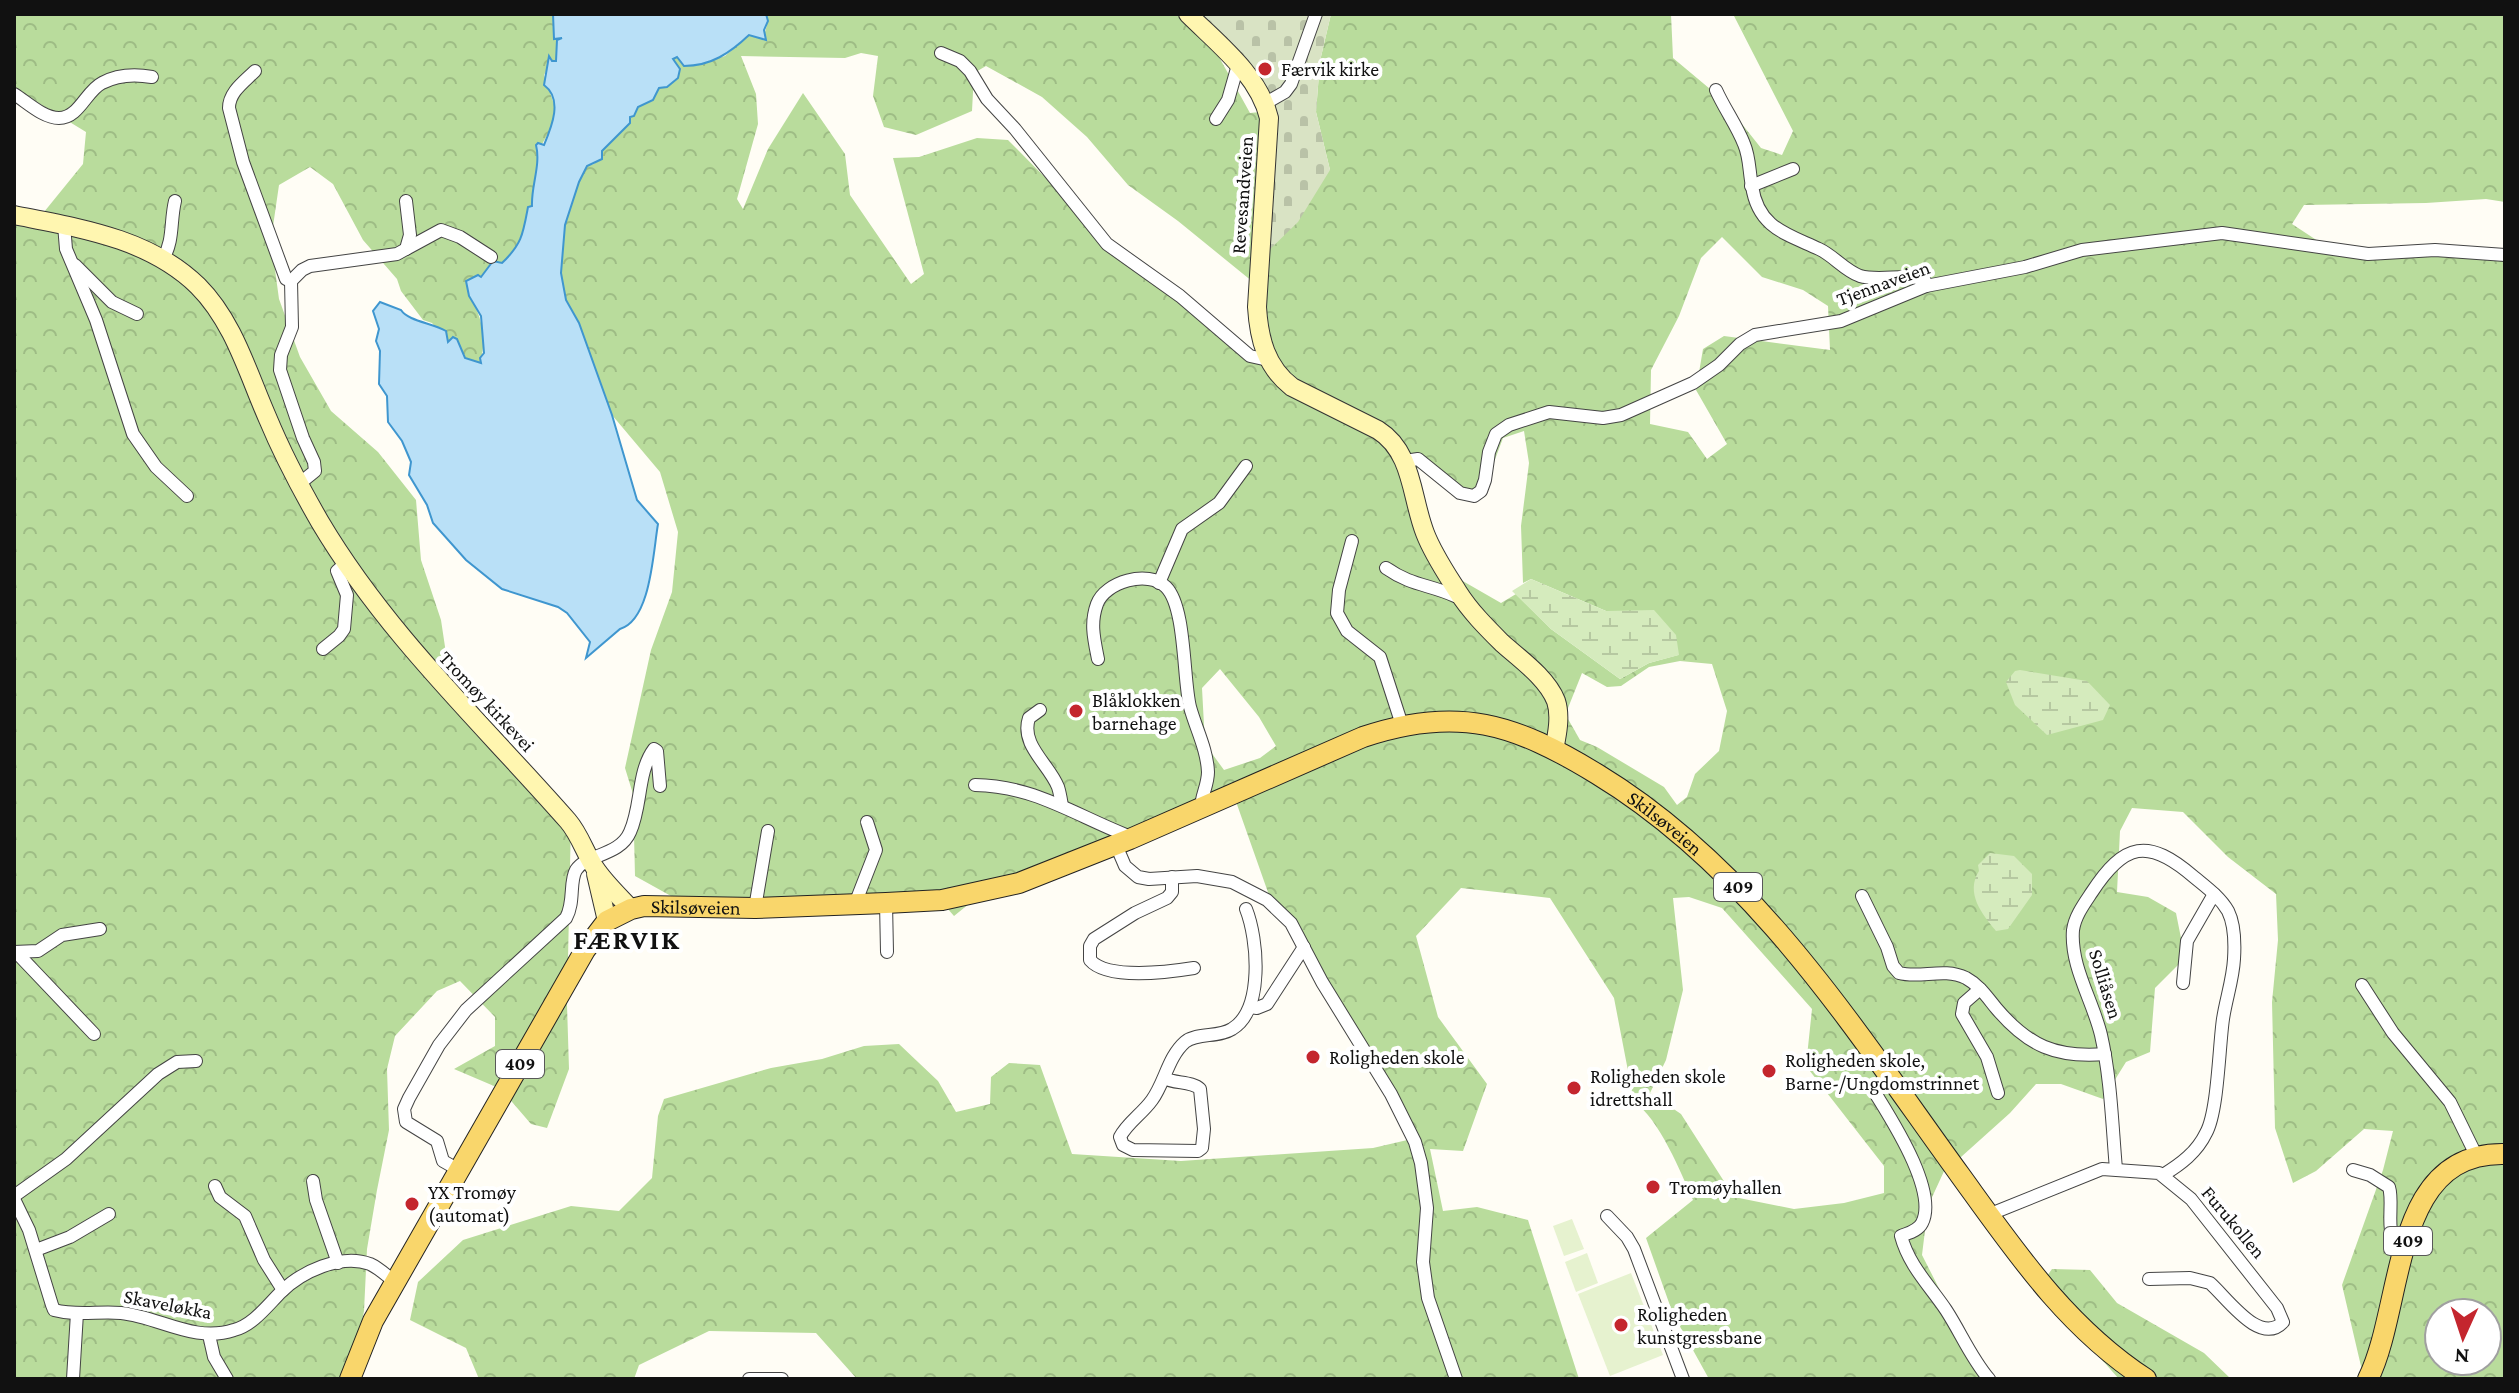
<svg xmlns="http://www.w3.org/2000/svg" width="2519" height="1393" font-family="'Crimson Pro',serif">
  <defs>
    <pattern id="forest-crowns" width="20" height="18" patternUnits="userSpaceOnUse" patternTransform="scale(2)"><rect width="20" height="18" fill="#b9dc9c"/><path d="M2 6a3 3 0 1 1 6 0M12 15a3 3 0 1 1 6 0" fill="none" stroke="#9ebc85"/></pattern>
    <pattern id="wetland-marsh" width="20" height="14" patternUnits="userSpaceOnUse" patternTransform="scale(2)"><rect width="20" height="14" fill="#d5ebbd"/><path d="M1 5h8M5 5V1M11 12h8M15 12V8" fill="none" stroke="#b6c8a1"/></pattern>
    <pattern id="cemetery-stones" width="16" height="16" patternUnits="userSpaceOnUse" patternTransform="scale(2)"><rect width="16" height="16" fill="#d9e3c4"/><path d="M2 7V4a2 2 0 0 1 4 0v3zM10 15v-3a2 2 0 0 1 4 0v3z" fill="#b9c2a7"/></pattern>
  </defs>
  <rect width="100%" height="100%" fill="#fffdf5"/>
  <g fill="url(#forest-crowns)" fill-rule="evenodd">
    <path d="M14,14H553L555,39L562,37L557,40L556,61L551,62L544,75L555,107L552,127L538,151L533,207L528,208L520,245L502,263L489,267L469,296C482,314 488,344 479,364L465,359L460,346L448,342L432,323L423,320L401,291L397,279L363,240L333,184L310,167L279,185L271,240L279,299L300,357L331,411L378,452L416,500L421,560L441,620L450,680L571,821L567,1005L569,1069L547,1128L531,1124L501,1089L454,1069L495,1046V1017L460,981L437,991L395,1036L387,1069L389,1130L377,1190L367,1249L364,1311L352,1371L347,1379H14V211L44,212L83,164L86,132L14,88Z"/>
    <path d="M766,14H1200L1198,19L1250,113L1260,112L1330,170L1316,112L1320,61L1331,14H1671L1673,58L1722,99L1761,148L1782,155L1793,131L1733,14H2505V202L2486,199L2426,203L2304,205L2292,224L2324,245L2384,252H2505V1379H2364L2342,1285L2383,1170L2393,1131L2364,1129L2316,1171L2293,1183L2275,1128L2272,1002L2278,940L2276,894L2228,857L2183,812L2132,808L2120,831L2117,892L2148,897L2176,913L2185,958L2155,988L2150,1052L2126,1062L2103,1099L2061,1084H2036L2010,1113L1961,1157L1951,1156L1928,1206L1922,1255L1950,1310L1992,1379H1709L1673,1314L1646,1238L1693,1200C1681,1173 1659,1118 1634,1102L1614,998L1550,898L1461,888L1416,936L1438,1017L1487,1084L1463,1151L1430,1149L1443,1211L1477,1207L1528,1220L1579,1379H857L816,1333L709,1331L639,1365L634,1379H479L466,1348L410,1320L418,1282L463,1240L571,1206L619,1211L652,1178L658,1116L664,1099L771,1068L822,1059L864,1046L899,1044L938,1081L956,1112L990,1104L991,1077L1009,1063L1040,1065L1072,1154L1181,1161L1373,1148L1416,1138L1270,898L1234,796L980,895L954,916L947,908L733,905L671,896L635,876L633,794L625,768L651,650L672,592L678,532L660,472L612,415L579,323L566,300L561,273L565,225L579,182L587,166L594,164L602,151L630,123C630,110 642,105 653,100L673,60L677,57L692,66L725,56L749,35L764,36L768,21ZM861,53L878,56L873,96L884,127L916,135L972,111L974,73L986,66L1042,97L1087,137L1128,185L1178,221L1253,282L1260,361L1095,228L1008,140L977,138L919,157L893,158L924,274L911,284L850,195L845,154L803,93L768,149L743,209L737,199L758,124L756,94L741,56L845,58ZM1722,237L1762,277L1803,290L1828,306L1830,350L1724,336L1703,349L1696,390L1727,444L1707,459L1688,432L1650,424L1651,370L1679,316L1701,258ZM1524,431L1529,463L1521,526L1523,583L1531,579L1606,611H1654L1678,655L1649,663L1620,679L1551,629L1516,594L1501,603L1461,580L1427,529L1413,465L1464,496L1481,497L1503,438ZM1680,661L1712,664L1727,711L1719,751L1695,774L1687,797L1677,805L1664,787L1597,747L1580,740L1568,719V708L1582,673L1607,687L1621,686L1649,667ZM1220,669L1259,717L1276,746L1260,758L1224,770L1205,744L1202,688ZM1689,897L1722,908L1812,1009L1806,1066L1884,1166V1193L1844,1203L1794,1209L1734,1197L1681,1114L1650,1093L1666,1060L1683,990L1673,898ZM2439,1313H2487V1361H2439Z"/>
    <path d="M2052,1269L2090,1270L2117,1303L2204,1353L2231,1379H2119L2079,1334L2042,1283Z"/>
  </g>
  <g fill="url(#wetland-marsh)">
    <path d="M1531,579L1606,611L1654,610L1676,635L1679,655L1649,663L1620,679L1551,629L1512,591Z"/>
    <path d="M2020,670L2087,681L2110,705L2103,720L2047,735L2015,705L2006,682L2015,671Z"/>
    <path d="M1990,853L2014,856L2032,874V895L2008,929L1996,931C1982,914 1965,893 1979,871L1978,865Z"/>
  </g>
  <path fill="url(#cemetery-stones)" d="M1200,14H1331L1320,61L1316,112L1330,170L1298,222L1259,260L1267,199L1258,83Z"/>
  <g fill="#e6f2cf">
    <path d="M1572,1219L1584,1249L1564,1256L1553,1226Z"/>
    <path d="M1587,1253L1598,1283L1576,1292L1565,1262Z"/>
    <path d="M1631,1273L1663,1355L1610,1376L1578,1294Z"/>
  </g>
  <path fill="#b9e0f7" stroke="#3f96cf" stroke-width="2" d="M553,14H766L768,21L764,30L766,40L749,35C730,53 711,66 684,66L677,57L673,59L680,69L678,78L667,87L659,88L653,100L638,107L634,116L630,117V123L602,151V159L587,166L579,182L565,225L561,273L566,300L579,323L612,415L637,500L658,524C653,552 651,620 620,629L586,658L590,642L567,613L558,607L502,589L466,560L433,523L427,505L409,475L411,462L402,441L388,422L387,396L379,384L380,351L376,341L379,329L373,311L380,302L401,310C408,321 432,323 446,331L448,342L453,337L457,339L465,358L481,363L480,358L484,353L481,316L469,296L466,281L478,275L481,277L493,261L502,263C522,244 523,234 528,207L532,206C531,186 541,165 536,145L538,143L544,145C552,126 563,99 544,85L549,56L552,61H556L557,40L562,38L554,39Z"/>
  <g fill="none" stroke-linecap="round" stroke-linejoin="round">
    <g stroke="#444" stroke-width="14">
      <g id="street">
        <path d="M941,53L960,61L970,71L987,99L1015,129L1107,244L1180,296L1250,356L1268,360"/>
        <path d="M255,71C244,82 229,92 229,108L243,162L286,279L291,281"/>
        <path d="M1716,90C1724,108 1737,126 1744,144C1750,158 1749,172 1752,186C1758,228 1787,234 1819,249C1834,256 1844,270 1860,276C1880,282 1912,272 1925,281L1926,286"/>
        <path d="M14,94C27,102 43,118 59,118C79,118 86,91 102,83C117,75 135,74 152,77"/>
        <path d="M1266,103L1285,92L1291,84L1316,14"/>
        <path d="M1216,119L1228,100L1238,65"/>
        <path d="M1751,186L1793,169"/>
        <path d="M64,225L66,249L96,320L133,434L156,467L187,496"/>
        <path d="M406,249L441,230L460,237L491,257"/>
        <path d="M163,259C174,240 170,222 175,201"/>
        <path d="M75,265L112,302L137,314"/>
        <path d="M1405,461L1418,459L1460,493L1474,496L1481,491L1485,480L1489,452L1496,434L1509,425L1549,412L1603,418L1621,415L1693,383L1719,365L1740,344L1755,335L1841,321L1926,286L2025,267L2082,250L2222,233L2368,254L2435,250L2505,255"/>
        <path d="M299,484L315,471L314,462L303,438L280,370L281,355L292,327L291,281L302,270L310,266L397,254L406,249L410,235L406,201"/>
        <path d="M1352,541L1339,590L1337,613L1347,631L1380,657L1402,725"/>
        <path d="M1386,568C1412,586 1428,584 1455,596L1459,594"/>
        <path d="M1159,583L1182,529L1219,503L1246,466"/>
        <path d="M323,649L339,636L344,629L347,595L337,571L346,563"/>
        <path d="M1098,659C1094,639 1090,623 1097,604C1105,582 1148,569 1166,587C1186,607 1183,679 1190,707C1196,729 1207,749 1208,772C1208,785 1201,796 1201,808"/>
        <path d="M1040,710L1029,718C1020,745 1049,764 1058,787C1060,793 1061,800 1062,806"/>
        <path d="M975,785C1034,786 1073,814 1126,835L1130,839"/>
        <path d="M1116,845L1125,866L1138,877L1149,879L1197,876L1232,882L1267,900L1291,923L1322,982L1391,1094L1415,1142L1421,1163L1427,1208L1423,1262L1428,1298L1456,1379"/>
        <path d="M1172,877V892L1167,898L1135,913L1094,939L1090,946V960C1107,980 1169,972 1194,968"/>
        <path d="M1862,896L1887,947L1893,966L1899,973C1921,979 1943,967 1966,978C1979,985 1987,997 1996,1008C2028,1046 2056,1058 2105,1054"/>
        <path d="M886,903L887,952"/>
        <path d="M855,904L876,850L867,822"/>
        <path d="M755,908L768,831"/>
        <path d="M14,952L38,951L62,935L100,929"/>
        <path d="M16,952L94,1034"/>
        <path d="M2183,983L2187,941L2214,894"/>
        <path d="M2362,985L2393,1033L2450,1102L2477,1157"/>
        <path d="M1980,989L1964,1003L1962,1014L1987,1057L1998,1093"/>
        <path d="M1250,1007L1257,1008L1267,1004L1304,947"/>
        <path d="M1888,1076L1875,1087L1877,1096C1893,1122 1938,1192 1922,1223C1918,1231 1908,1233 1901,1236C1909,1266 1930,1286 1946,1310C1961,1333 1971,1358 1989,1379"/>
        <path d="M1164,1078C1175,1084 1192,1081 1200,1089L1204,1129L1202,1148L1198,1151L1133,1150L1123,1145L1120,1137C1127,1123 1142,1114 1152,1100C1165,1082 1168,1057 1185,1042C1198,1032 1218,1038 1232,1029C1264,1010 1258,939 1246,909"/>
        <path d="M2116,1169C2112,1124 2111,1079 2101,1035C2093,1001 2070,966 2073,930C2075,916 2084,904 2092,892C2124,843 2148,837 2194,877C2206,887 2220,897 2228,911C2235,925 2235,943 2234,959C2233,979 2226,999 2223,1019C2219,1046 2218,1112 2206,1133C2197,1152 2181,1164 2163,1175"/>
        <path d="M459,1170L443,1161L437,1141L406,1122L404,1109L409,1098L439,1045L466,1010L566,918C575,902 569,882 576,870C586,854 620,856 630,832C642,806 637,772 654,749L657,751L660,786"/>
        <path d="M2353,1170L2370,1175L2389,1187C2395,1206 2381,1241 2405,1249"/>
        <path d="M313,1181L316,1200L338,1263"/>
        <path d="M215,1186L220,1197L245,1216L264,1260L283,1290"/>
        <path d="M14,1196L66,1159L158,1074L177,1062L196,1061"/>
        <path d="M14,1199L29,1230L52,1305L54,1310C76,1316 99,1311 121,1313C160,1317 194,1343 234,1330C253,1325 267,1306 281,1292C301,1272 341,1253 370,1264C379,1268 387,1276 395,1282"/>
        <path d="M1988,1215L2102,1169L2159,1173L2191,1199L2277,1308L2283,1322C2260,1346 2228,1299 2210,1283L2190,1278L2149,1279"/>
        <path d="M1607,1216L1627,1237L1634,1249L1683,1379"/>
        <path d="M36,1250L70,1237L109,1214"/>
        <path d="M209,1335L214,1357L227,1379"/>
        <path d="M73,1379L77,1313"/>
        <path d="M749,1379H782"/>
      </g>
    </g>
    <g stroke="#333" stroke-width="20">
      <g id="secondary">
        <path d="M1188,14C1218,44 1259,75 1269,118L1257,307C1259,339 1266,367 1292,387L1378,430C1413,452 1411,497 1425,533C1433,554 1446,573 1458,592C1470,611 1486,627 1502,643C1520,659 1547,678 1556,701C1561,716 1557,735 1554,750"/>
        <path d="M14,215C79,228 149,238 198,286C234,322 248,374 268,419C283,455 301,489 320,522C387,635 482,723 568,821C580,835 585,853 595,868C605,883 619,896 631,909"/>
        <path d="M596,874L607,921"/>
      </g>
    </g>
    <g stroke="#222" stroke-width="22">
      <g id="primary">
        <path id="s1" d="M350,1379L373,1321L585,950L607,921L631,909L644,906L755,908L886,903L942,900L1019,883L1130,839L1363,737C1458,705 1515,724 1597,774C1755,870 1854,1029 1960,1175C2015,1251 2066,1327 2146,1379"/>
        <path d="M2368,1379C2405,1305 2390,1151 2505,1154"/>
      </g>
    </g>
    <use href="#street" stroke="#fff" stroke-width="12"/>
    <use href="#secondary" stroke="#fff6b0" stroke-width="18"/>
    <use href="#primary" stroke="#f9d66b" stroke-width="20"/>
  </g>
  <g fill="#c4262e" stroke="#fff" stroke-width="3">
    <circle cx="1265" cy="69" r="8"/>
    <circle cx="1076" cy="711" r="8"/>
    <circle cx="1313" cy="1057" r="8"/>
    <circle cx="1769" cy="1071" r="8"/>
    <circle cx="1574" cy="1088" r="8"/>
    <circle cx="1653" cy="1187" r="8"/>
    <circle cx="412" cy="1204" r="8"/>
    <circle cx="1621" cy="1325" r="8"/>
  </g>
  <g text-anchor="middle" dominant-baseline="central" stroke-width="8" stroke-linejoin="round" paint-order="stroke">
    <g fill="#fff" stroke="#585858" stroke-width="2">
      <rect x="1714" y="873" width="48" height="28" rx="6"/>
      <rect x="496" y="1050" width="48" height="28" rx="6"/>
      <rect x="2384" y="1227" width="48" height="28" rx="6"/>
    </g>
    <g font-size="18" font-weight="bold" fill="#111">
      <text x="1738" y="887">409</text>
      <text x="520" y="1064">409</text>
      <text x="2408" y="1241">409</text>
    </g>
    <g font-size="20" fill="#111" stroke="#fff" text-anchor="start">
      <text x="1281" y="69">Færvik kirke</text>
      <text x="1092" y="700">Blåklokken<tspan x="1092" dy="23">barnehage</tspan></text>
      <text x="1329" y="1057">Roligheden skole</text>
      <text x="1785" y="1060">Roligheden skole,<tspan x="1785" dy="23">Barne-/Ungdomstrinnet</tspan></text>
      <text x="1590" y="1076">Roligheden skole<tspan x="1590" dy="23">idrettshall</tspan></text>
      <text x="1669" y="1187">Tromøyhallen</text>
      <text x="428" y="1192">YX Tromøy<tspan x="428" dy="23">(automat)</tspan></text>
      <text x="1637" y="1314">Roligheden<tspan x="1637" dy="23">kunstgressbane</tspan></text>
    </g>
    <g font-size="20" fill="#111" stroke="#fff">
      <text transform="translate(1242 195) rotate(-86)">Revesandveien</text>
      <text transform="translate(1883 283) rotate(-20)">Tjennaveien</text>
      <text transform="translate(487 701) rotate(47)">Tromøy kirkevei</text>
      <text stroke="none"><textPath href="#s1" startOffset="1648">Skilsøveien</textPath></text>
      <text stroke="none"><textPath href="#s1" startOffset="618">Skilsøveien</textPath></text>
      <text transform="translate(2106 984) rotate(73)">Solliåsen</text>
      <text transform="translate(2234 1222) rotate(50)">Furukollen</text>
      <text transform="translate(168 1304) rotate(11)">Skaveløkka</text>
    </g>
    <g font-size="28" font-weight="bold" letter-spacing="2" fill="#111" stroke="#fff">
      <text x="627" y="939">FÆRVIK</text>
    </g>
  </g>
  <rect width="2519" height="1393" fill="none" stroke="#111111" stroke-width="32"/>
  <g transform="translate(2463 1337) rotate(183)"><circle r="38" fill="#ffffff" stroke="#a0a0a0" stroke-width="2"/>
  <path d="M0-6L14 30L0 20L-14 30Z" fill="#c4262e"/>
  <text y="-12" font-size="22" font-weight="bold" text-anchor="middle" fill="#111111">N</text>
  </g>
</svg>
